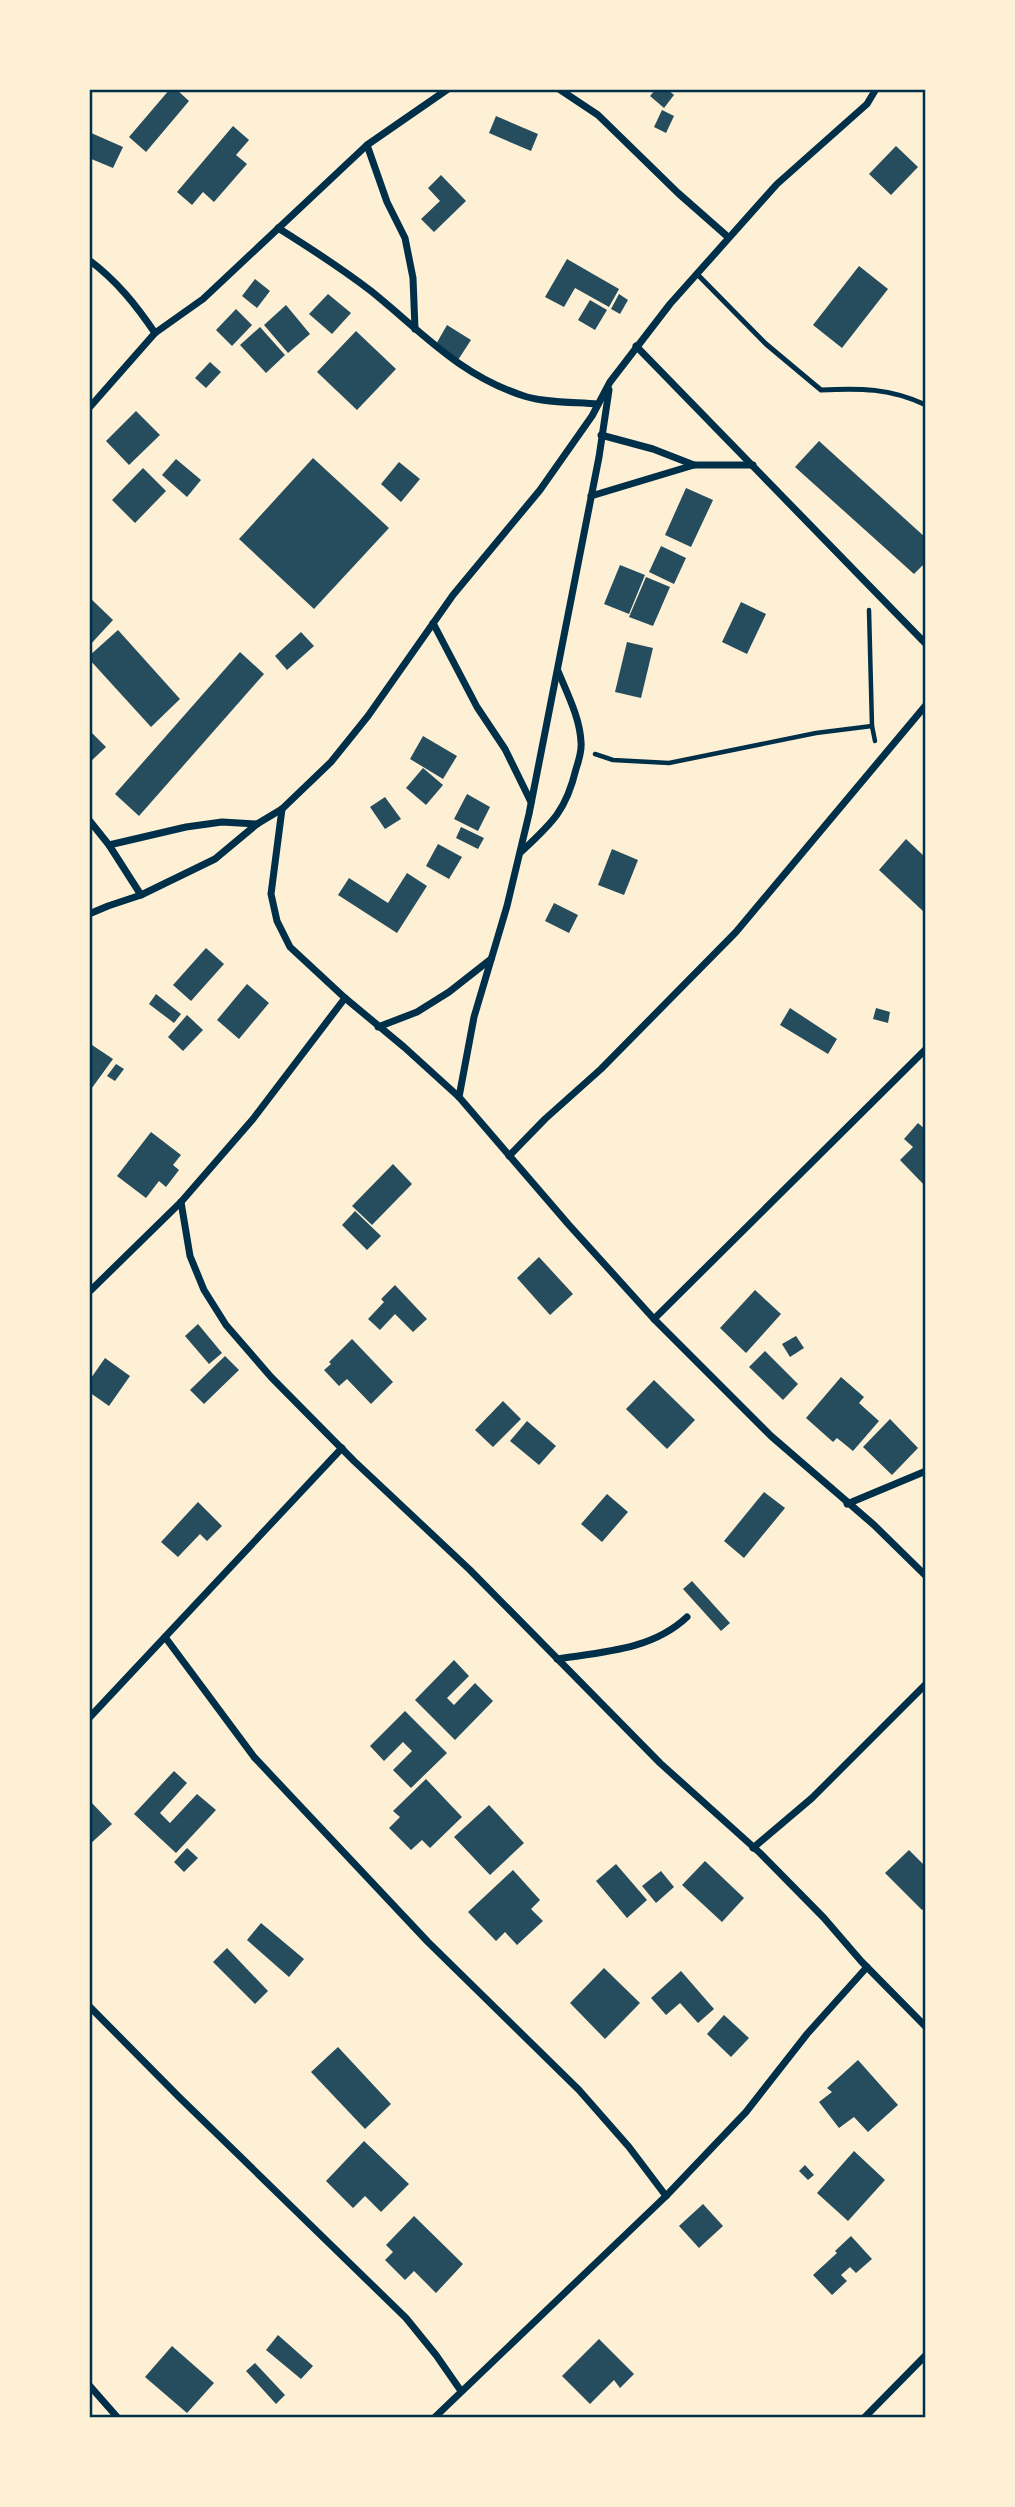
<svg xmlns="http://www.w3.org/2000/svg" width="1015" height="2507" font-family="'Noto Serif',serif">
  <rect width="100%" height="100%" fill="#fdf0d5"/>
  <g fill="#264d5e">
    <path d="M170,89H176L189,101L146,152L129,137Z"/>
    <path d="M656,89H667L674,95L664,108L650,96Z"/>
    <path d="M662,110L674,116L666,133L654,127Z"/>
    <path d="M496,116L538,134L531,151L489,133Z"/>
    <path d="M233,126L249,140L236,155L247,164L214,202L203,192L192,205L177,192Z"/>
    <path d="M89,132L123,147L113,168L89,158Z"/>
    <path d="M896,146L918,167L891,195L869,174Z"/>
    <path d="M441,175L466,201L434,232L421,219L440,201L428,188Z"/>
    <path d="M567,259L619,289L609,307L575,288L564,307L545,297Z"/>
    <path d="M859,266L888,289L842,348L813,325Z"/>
    <path d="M255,279L270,291L257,308L242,296Z"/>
    <path d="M328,294L351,313L332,334L309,314Z"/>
    <path d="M619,294L628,300L620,314L611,309Z"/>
    <path d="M590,300L607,310L595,330L578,320Z"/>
    <path d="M286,305L310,334L288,353L264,325Z"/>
    <path d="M236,309L252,325L232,346L216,330Z"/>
    <path d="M447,325L471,340L458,360L435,346Z"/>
    <path d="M260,327L285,355L266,373L240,345Z"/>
    <path d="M356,331L396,369L357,410L317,372Z"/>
    <path d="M210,362L221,372L206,388L195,378Z"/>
    <path d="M136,411L160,435L129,465L106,441Z"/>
    <path d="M819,441L926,538V562L914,574L795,467Z"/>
    <path d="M313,458L389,528L314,609L239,539Z"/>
    <path d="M176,459L201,480L187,497L162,475Z"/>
    <path d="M399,462L420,479L401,502L381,484Z"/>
    <path d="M143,468L166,491L135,523L112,500Z"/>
    <path d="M686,488L713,500L691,547L665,535Z"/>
    <path d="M661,546L686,558L674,584L649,572Z"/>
    <path d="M620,565L645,575L629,614L604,604Z"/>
    <path d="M646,577L670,587L653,626L629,617Z"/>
    <path d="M89,597L113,620L89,646Z"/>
    <path d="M741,602L766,614L747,654L722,642Z"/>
    <path d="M118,630L180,699L151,727L89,659V656Z"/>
    <path d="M301,632L314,646L287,670L275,656Z"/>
    <path d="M627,642L653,648L641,698L615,692Z"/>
    <path d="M240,652L264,674L139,816L115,794Z"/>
    <path d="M89,730L106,747L89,763Z"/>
    <path d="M423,736L457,756L443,779L410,759Z"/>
    <path d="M423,768L443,785L426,805L406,788Z"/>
    <path d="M467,794L490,807L478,831L454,819Z"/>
    <path d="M385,797L401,819L385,829L370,807Z"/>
    <path d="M461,827L484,838L478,849L456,838Z"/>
    <path d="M906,839L926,858L924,912L879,870Z"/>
    <path d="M438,844L462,857L449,879L426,866Z"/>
    <path d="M612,849L638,860L624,895L598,885Z"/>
    <path d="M407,873L427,886L397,933L338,895L349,878L388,903Z"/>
    <path d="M554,903L578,915L569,933L545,921Z"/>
    <path d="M206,948L224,964L191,1001L173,985Z"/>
    <path d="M247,984L269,1003L239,1039L217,1020Z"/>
    <path d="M156,994L181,1014L174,1023L149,1004Z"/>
    <path d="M790,1008L837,1039L828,1054L780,1025Z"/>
    <path d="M876,1008L890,1012L888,1023L873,1019Z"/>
    <path d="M187,1015L203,1030L183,1051L168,1037Z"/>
    <path d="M89,1043L113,1059L89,1092Z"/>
    <path d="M116,1064L124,1069L115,1081L107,1076Z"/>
    <path d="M918,1123L926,1130V1187L900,1160L913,1147L904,1139Z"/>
    <path d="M151,1132L181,1155L173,1165L179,1170L166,1187L159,1181L146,1198L117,1176Z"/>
    <path d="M393,1164L412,1184L372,1225L352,1206Z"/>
    <path d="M355,1211L381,1236L367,1250L342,1225Z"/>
    <path d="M539,1257L573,1294L550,1315L517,1278Z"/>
    <path d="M395,1285L427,1319L413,1332L395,1314L380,1330L368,1319L384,1302L381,1299Z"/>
    <path d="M755,1290L781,1314L746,1353L720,1328Z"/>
    <path d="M198,1324L222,1353L209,1364L185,1336Z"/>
    <path d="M796,1336L804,1348L790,1357L782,1344Z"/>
    <path d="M352,1339L393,1382L371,1404L347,1379L339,1386L324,1370L331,1364L329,1362Z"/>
    <path d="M765,1351L798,1384L783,1400L749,1367Z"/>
    <path d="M225,1356L239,1370L204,1404L190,1390Z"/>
    <path d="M105,1358L130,1376L109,1406L89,1392V1381Z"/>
    <path d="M841,1377L864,1397L859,1403L879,1421L853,1451L837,1438L833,1442L806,1418Z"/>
    <path d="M654,1380L695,1420L667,1449L626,1409Z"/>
    <path d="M503,1401L521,1419L493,1447L475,1430Z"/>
    <path d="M890,1419L918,1448L892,1475L863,1447Z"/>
    <path d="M527,1421L556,1446L539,1465L510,1441Z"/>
    <path d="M764,1492L785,1508L744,1558L724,1541Z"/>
    <path d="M607,1494L628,1512L602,1542L581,1524Z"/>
    <path d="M198,1502L222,1526L207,1541L200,1534L178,1557L161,1542Z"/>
    <path d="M692,1581L730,1623L721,1631L683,1589Z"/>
    <path d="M454,1660L469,1676L447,1698L454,1705L475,1683L493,1701L455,1740L415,1700Z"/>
    <path d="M405,1711L447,1753L411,1788L393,1770L412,1751L403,1742L384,1761L370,1746Z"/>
    <path d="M174,1771L187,1783L160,1813L170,1823L197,1794L216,1810L176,1853L134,1814Z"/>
    <path d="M426,1779L462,1817L430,1848L422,1840L411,1850L389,1828L400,1817L393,1811Z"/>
    <path d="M89,1800L112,1824L89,1845Z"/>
    <path d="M489,1805L524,1843L490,1875L454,1837Z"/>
    <path d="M187,1848L198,1858L184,1872L174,1862Z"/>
    <path d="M909,1850L926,1867V1907L922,1910L885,1873Z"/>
    <path d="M705,1861L744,1898L722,1922L682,1885Z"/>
    <path d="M616,1864L647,1900L627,1918L596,1881Z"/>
    <path d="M513,1870L540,1900L531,1909L543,1921L517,1945L505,1932L496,1941L468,1912Z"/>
    <path d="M661,1871L674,1887L656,1903L642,1886Z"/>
    <path d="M261,1923L304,1959L289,1977L247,1940Z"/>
    <path d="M227,1948L268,1991L255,2004L213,1962Z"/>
    <path d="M604,1968L640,2003L605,2039L570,2003Z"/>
    <path d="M681,1971L714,2009L698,2023L680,2003L666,2015L651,1998Z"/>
    <path d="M724,2015L749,2038L731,2057L707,2034Z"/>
    <path d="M338,2047L391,2104L365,2129L311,2072Z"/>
    <path d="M858,2060L898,2105L868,2132L854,2117L839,2128L819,2102L832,2092L827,2088Z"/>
    <path d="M364,2141L409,2184L381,2212L365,2196L353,2208L326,2181Z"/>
    <path d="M854,2151L885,2180L848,2221L817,2193Z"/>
    <path d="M805,2165L814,2175L808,2180L799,2171Z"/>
    <path d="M703,2204L723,2226L699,2248L679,2226Z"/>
    <path d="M414,2216L463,2264L436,2293L414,2271L405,2280L385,2260L393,2252L386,2245Z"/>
    <path d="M851,2236L872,2259L856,2273L850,2267L841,2275L847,2281L832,2295L813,2275L837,2253L835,2251Z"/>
    <path d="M278,2335L313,2366L301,2379L266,2350Z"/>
    <path d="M599,2339L634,2374L620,2388L614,2380L590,2404L562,2376Z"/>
    <path d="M172,2346L214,2383L187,2413L145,2377Z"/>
    <path d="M255,2363L285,2395L276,2404L246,2371Z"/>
  </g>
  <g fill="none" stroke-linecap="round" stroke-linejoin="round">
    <g stroke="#003049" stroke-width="4.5">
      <path d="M869,610L872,726L875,741"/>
      <path d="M595,754L613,760L669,763L816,733L872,726"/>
    </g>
    <path stroke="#003049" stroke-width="5" d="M697,274L766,344L821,390C860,388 890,388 926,405"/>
    <g stroke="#003049" stroke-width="7">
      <path d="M559,89L598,115L678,193L728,237"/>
      <path d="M367,145L387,202L405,238L413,278L415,329"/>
      <path d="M278,228C310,248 341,268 371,291C422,332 459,375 524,396C545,403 576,402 598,404"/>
      <path d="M89,260C117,281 136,305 155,333"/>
      <path d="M636,346L926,644"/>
      <path d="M89,408L155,333L203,299L367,145L448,89"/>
      <path d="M601,435L653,449L694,465"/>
      <path d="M591,496L694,465H753"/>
      <path d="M433,623L477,707L505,749L531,802"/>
      <path d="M282,809L271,894L277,921L290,947L345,998L404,1047L459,1097L569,1225L654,1319L771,1436L874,1525L926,1576"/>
      <path d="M89,820L109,845L141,895"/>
      <path d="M109,845L186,827L222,822L257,824"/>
      <path d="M521,852C552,823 566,811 576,769C579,760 582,751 581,742C580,718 567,693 558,671"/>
      <path d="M89,914L108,906L141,895L215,859L257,824L282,809L331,762L368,716L453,595L540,490L592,416L610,382L670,304L777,184L867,104L876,89"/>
      <path d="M378,1027L417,1012L449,992L491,959"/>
      <path d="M459,1097L474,1017L507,906L529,814L599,457L609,390"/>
      <path d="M509,1156L545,1119L601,1069L736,932L926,705"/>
      <path d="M181,1202L190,1256L204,1290L226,1325L271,1377L354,1461L470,1570L660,1763L760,1853L824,1918L861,1961L926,2027"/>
      <path d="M89,1292L181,1202L253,1119L345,998"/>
      <path d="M654,1319L926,1049"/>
      <path d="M847,1504L926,1471"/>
      <path d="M165,1637L254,1757L428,1942L579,2090L629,2147L666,2196"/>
      <path d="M557,1659C603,1652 652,1650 687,1617"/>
      <path d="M89,1718L342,1448"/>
      <path d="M753,1848L812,1798L926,1684"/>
      <path d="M89,2006L179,2097L406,2318L436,2355L461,2391"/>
      <path d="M89,2385L118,2418"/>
      <path d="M434,2418L666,2196L746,2112L807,2034L867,1967"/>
      <path d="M864,2418L926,2355"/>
    </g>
  </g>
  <rect width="1015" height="2507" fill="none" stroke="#fdf0d5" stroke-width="182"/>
  <rect x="91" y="91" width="833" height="2325" fill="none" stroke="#003049" stroke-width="2.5"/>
</svg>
